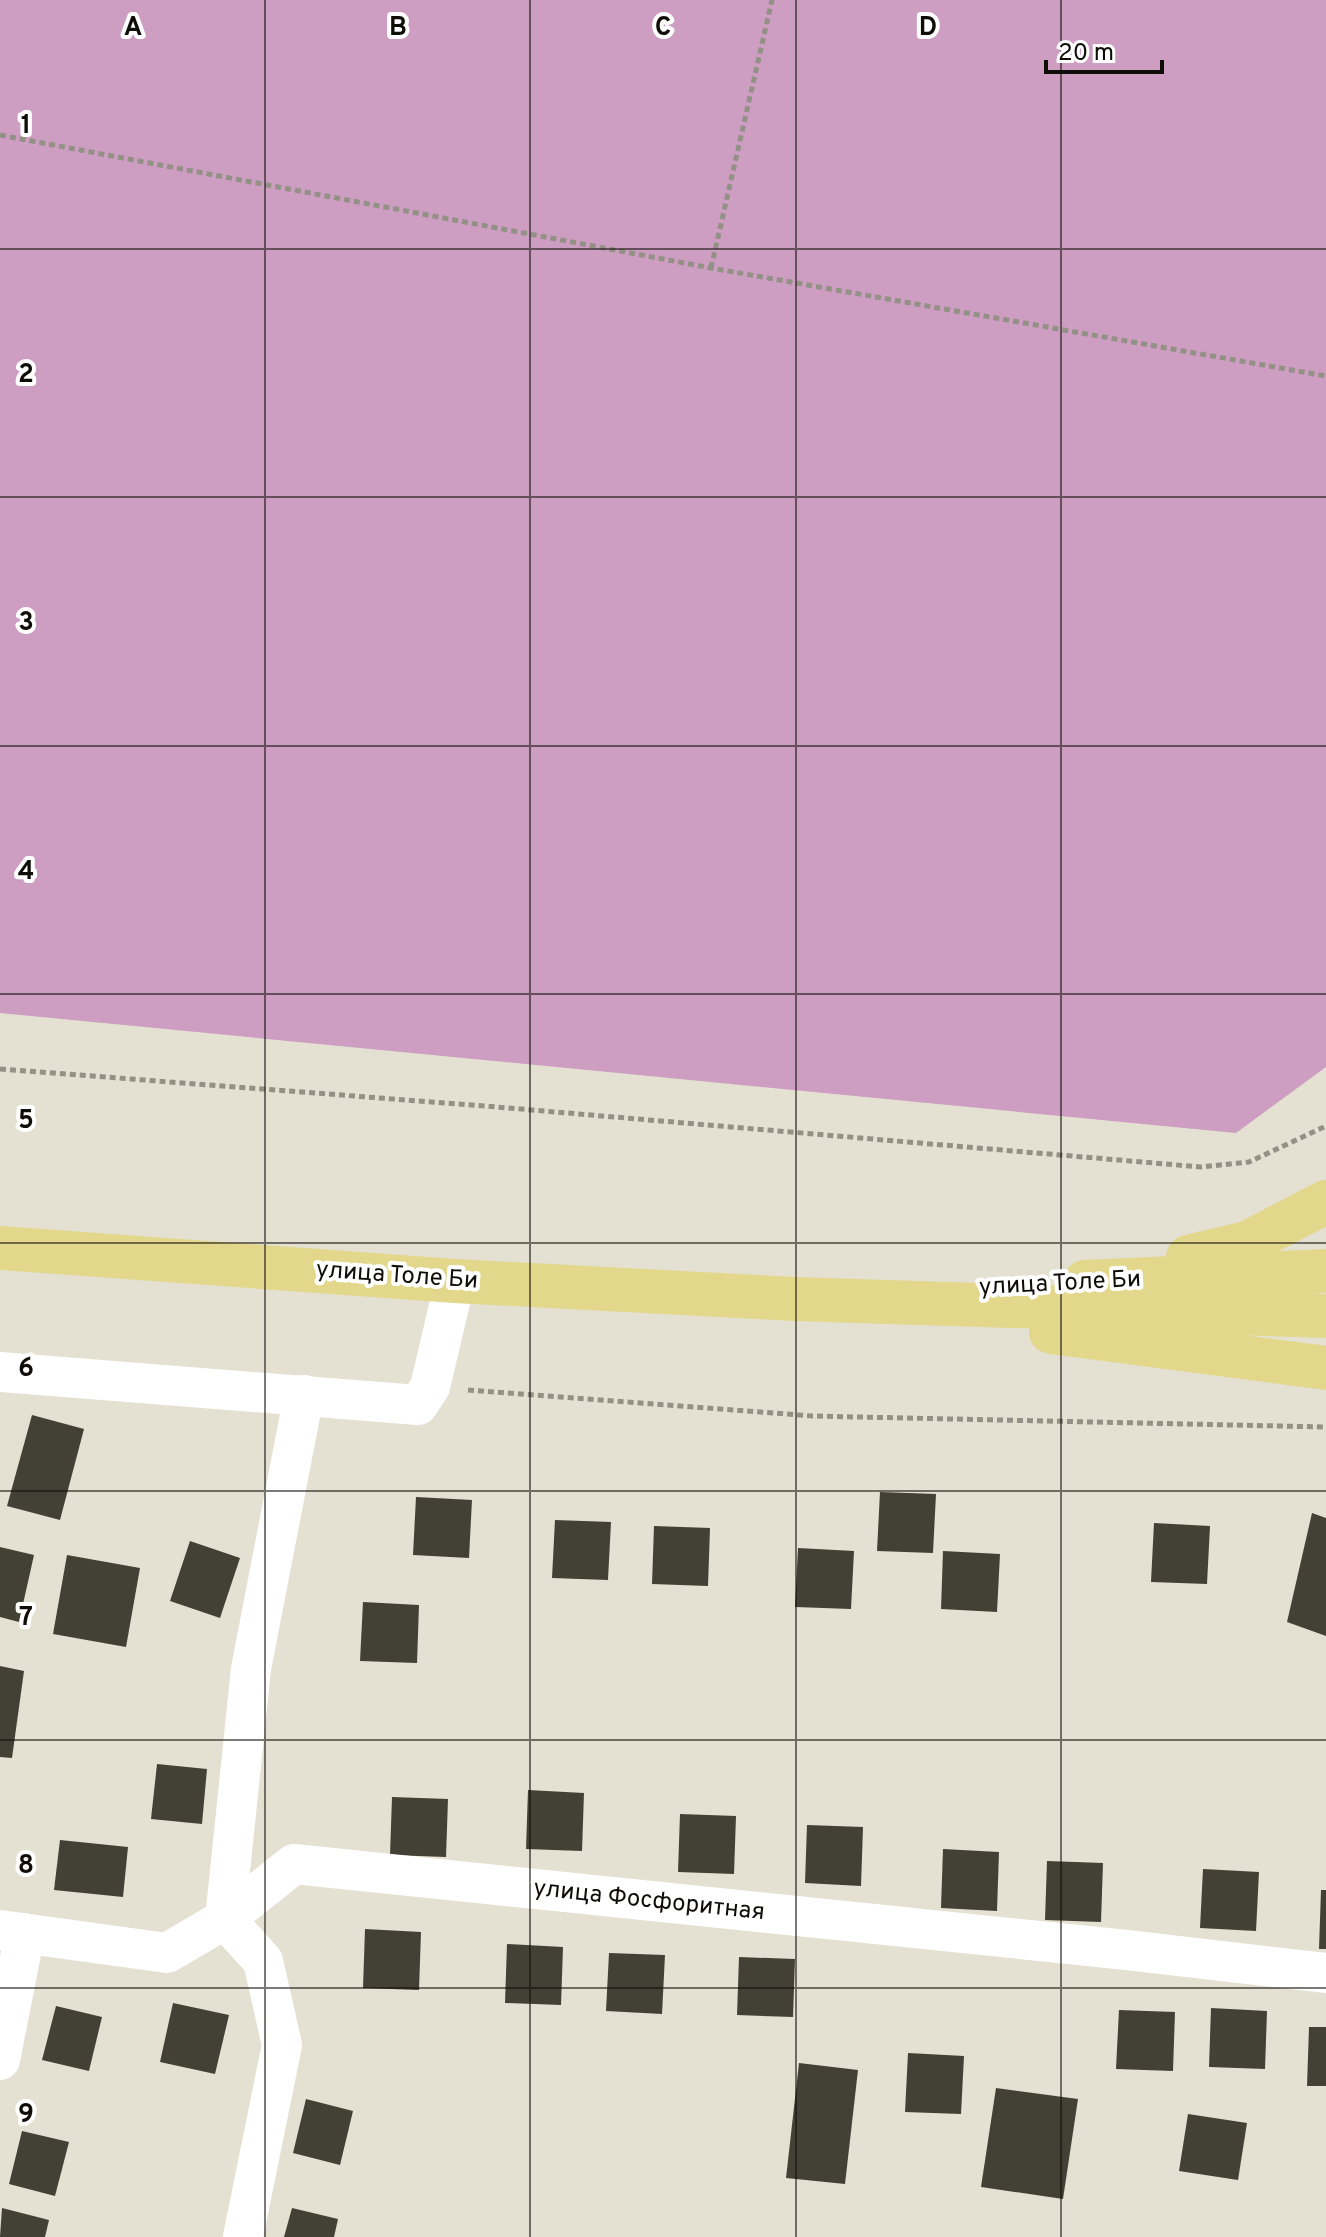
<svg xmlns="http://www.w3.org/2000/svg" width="1326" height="2237" font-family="Overpass,sans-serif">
  <rect width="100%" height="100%" fill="#e4e1d2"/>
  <path fill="#cd9dc2" d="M0,0H1326V1067L1236,1133L0,1013Z"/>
  <g fill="#434135">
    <path d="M32,1415L84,1429L60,1520L7,1506Z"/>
    <path d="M880,1492L936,1494L933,1553L877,1551Z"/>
    <path d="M416,1497L472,1500L469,1558L413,1555Z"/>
    <path d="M1312,1513L1326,1518V1636L1287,1622Z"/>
    <path d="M555,1520L611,1522L608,1580L552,1578Z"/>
    <path d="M1154,1523L1210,1526L1207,1584L1151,1582Z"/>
    <path d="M654,1526L710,1528L708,1586L652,1584Z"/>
    <path d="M190,1541L240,1558L220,1618L170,1601Z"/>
    <path d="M0,1547L34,1555L19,1622L0,1617Z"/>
    <path d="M798,1548L854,1551L851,1609L795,1607Z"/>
    <path d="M943,1551L1000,1554L997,1612L941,1609Z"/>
    <path d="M67,1555L140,1568L126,1647L53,1634Z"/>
    <path d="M363,1602L419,1605L417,1663L360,1661Z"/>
    <path d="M0,1666L24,1671L12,1758L0,1757Z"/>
    <path d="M157,1764L207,1769L202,1824L151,1819Z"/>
    <path d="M528,1790L584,1793L582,1851L526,1849Z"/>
    <path d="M392,1797L448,1799L446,1857L390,1855Z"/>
    <path d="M680,1814L736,1816L734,1874L678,1872Z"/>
    <path d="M807,1825L863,1827L861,1886L805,1883Z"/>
    <path d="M60,1840L128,1847L123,1897L54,1890Z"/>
    <path d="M943,1849L999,1852L997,1911L941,1908Z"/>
    <path d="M1047,1861L1103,1863L1101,1922L1045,1920Z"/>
    <path d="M1203,1869L1259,1872L1256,1931L1200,1928Z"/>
    <path d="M1321,1890H1326V1949H1319Z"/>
    <path d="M365,1929L421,1932L419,1990L363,1988Z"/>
    <path d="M507,1944L563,1947L561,2005L505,2003Z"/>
    <path d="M609,1953L665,1955L662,2014L606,2011Z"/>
    <path d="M739,1957L795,1959L793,2017L737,2015Z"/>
    <path d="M173,2003L229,2015L215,2074L160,2062Z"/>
    <path d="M56,2006L102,2017L89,2071L42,2060Z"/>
    <path d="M1211,2008L1267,2011L1265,2069L1209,2067Z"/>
    <path d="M1119,2010L1175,2012L1173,2071L1116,2069Z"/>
    <path d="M1309,2027H1326V2086H1307Z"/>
    <path d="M908,2053L964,2056L961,2114L905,2112Z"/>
    <path d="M799,2063L858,2070L845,2184L786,2178Z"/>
    <path d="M996,2088L1078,2099L1063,2199L981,2187Z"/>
    <path d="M306,2099L353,2111L340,2165L293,2153Z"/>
    <path d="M1188,2114L1247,2123L1238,2180L1179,2171Z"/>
    <path d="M22,2131L69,2142L55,2196L9,2184Z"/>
    <path d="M2,2208L49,2220L45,2237H0Z"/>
    <path d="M292,2208L338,2219L334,2237H284Z"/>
  </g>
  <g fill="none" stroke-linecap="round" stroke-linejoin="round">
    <g stroke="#939186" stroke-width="5" stroke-dasharray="6 4" stroke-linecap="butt">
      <path d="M0,135L711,268L1326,376"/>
      <path d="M711,268L772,0"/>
      <path d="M0,1069L485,1106L1201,1167L1249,1162L1326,1126"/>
      <path d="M468,1390L812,1416L1326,1427"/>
    </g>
    <g stroke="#fff" stroke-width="40">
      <path d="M0,1372L418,1405L430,1387L455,1281"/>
      <path d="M0,1930L167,1953L225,1919L294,1864L1127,1950L1326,1973"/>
      <path d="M0,2060L25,1933"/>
      <path d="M243,2237L282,2045L263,1961L225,1919L251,1669L304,1395"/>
    </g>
    <g stroke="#e3d78c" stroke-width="44">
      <path d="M0,1248L455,1281L795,1299L1326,1316"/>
      <path d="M1188,1257L1247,1243L1326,1202"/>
      <path d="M1085,1282L1326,1271"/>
      <path d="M1051,1332L1326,1368"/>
    </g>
  </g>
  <path fill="none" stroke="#0e0d08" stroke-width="2" stroke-opacity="0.55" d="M265,0V2237M530,0V2237M796,0V2237M1061,0V2237M0,249H1326M0,497H1326M0,746H1326M0,994H1326M0,1243H1326M0,1491H1326M0,1740H1326M0,1988H1326"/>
  <g text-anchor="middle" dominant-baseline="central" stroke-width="8" stroke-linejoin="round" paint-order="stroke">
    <g font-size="24" fill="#0e0d08" stroke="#fff">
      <text transform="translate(397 1276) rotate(4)">улица Толе Би</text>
      <text transform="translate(1060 1284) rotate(-3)">улица Толе Би</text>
      <text transform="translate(649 1901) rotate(6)">улица Фосфоритная</text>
    </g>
  </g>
  <g font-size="26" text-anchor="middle" font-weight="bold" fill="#0e0d08" stroke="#fff" stroke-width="8" stroke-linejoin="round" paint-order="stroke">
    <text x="133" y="35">A</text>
    <text x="398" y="35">B</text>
    <text x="663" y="35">C</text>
    <text x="928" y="35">D</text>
    <text x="26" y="133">1</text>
    <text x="26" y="382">2</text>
    <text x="26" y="630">3</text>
    <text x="26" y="879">4</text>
    <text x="26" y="1128">5</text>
    <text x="26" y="1376">6</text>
    <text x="26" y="1625">7</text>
    <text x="26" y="1873">8</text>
    <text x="26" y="2122">9</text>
  </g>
  <path d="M1046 60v12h116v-12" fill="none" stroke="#0e0d08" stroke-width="4"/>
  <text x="1058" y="60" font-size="24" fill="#0e0d08" stroke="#ffffff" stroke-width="6" paint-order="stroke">20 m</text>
</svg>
